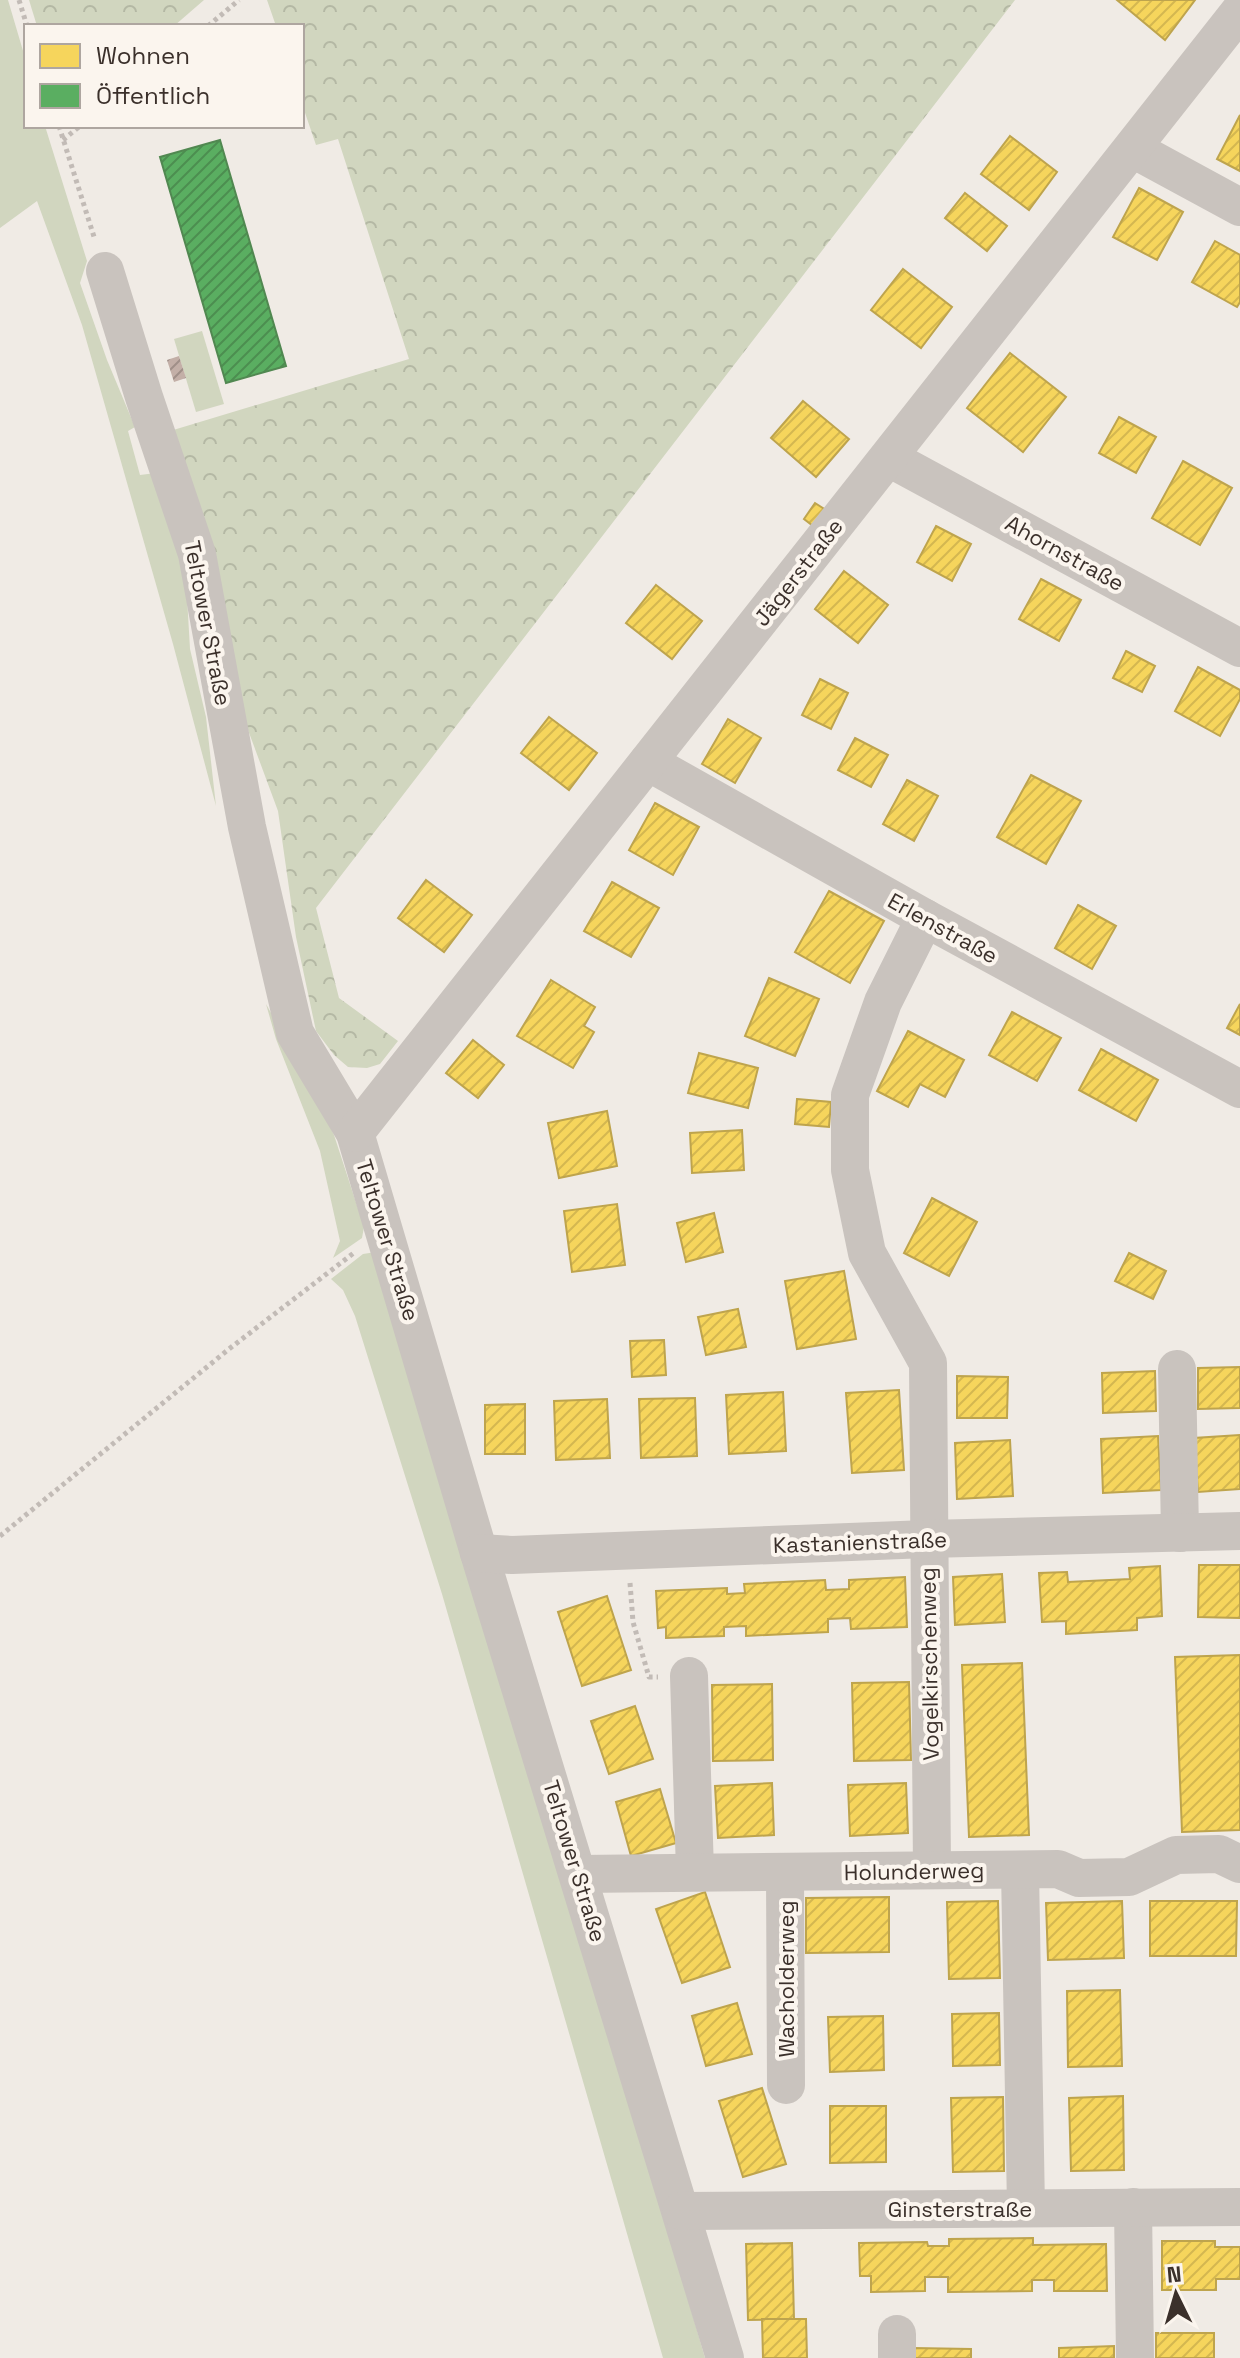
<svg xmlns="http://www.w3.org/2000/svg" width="1240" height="2358" font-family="'Space Grotesk',sans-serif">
  <defs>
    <pattern id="forest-crowns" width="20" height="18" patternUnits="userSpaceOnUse" patternTransform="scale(2)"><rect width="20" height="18" fill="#d1d6bf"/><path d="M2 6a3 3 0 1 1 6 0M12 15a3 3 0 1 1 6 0" fill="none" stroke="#b4b8a4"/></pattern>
    <pattern id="homes-hatch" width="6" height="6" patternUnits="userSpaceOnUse" patternTransform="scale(2)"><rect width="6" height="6" fill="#f6d55c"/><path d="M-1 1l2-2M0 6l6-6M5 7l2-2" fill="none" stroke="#d4b750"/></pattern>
    <pattern id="public-hatch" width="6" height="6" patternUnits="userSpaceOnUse" patternTransform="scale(2)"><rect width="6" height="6" fill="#5aae61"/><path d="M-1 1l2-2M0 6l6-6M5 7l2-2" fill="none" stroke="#4c8e50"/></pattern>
    <pattern id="building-hatch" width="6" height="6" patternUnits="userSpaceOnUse" patternTransform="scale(2)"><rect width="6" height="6" fill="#c3afa7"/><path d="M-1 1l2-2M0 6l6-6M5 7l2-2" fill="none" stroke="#a08f88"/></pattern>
  </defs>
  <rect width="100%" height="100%" fill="#f0ebe5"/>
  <g fill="#d1d6bf">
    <path d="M0,0H8L26,61V126H45L87,261L80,283L107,360L135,427L128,431L140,475L156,473L186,580L190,649L206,717L216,806L173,644L82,325L37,201L0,228Z"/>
    <path d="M202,331L224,404L196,412L174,339Z"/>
    <path d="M266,1004L302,1068L334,1135L364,1227L362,1238L333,1258L340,1241L320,1151L276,1039Z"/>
    <path d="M376,1252L666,2223L705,2358H663L442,1594L355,1316L343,1290L331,1279L363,1254Z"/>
  </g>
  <g fill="url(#forest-crowns)">
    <path d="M29,0H204L174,26H37Z"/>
    <path d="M267,0H1015L316,908L339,998L398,1041L380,1064L367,1068L348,1067L334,1055L316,1031L296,937L278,811L248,730L170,431L409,359L338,139L316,145L302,104V26H276Z"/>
  </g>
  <g fill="url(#homes-hatch)" stroke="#bea44d" stroke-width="2">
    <path d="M1117,0H1195L1165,40Z"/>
    <path d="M1240,115V171L1217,159Z"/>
    <path d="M1010,136L1057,172L1029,210L981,174Z"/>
    <path d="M1139,188L1183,212L1157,260L1113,237Z"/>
    <path d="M965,193L1007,226L987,251L945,218Z"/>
    <path d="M1215,241L1240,255V302L1237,307L1192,282Z"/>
    <path d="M903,269L952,307L921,348L871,310Z"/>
    <path d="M1010,353L1066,397L1023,452L967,408Z"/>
    <path d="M803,401L849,439L816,477L771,438Z"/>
    <path d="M1119,417L1156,437L1136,473L1099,453Z"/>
    <path d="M1183,461L1232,488L1200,545L1152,518Z"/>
    <path d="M815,503L829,512L817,529L804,519Z"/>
    <path d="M936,526L971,544L952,581L917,562Z"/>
    <path d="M844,571L888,605L858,643L815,609Z"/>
    <path d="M1041,579L1081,600L1059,641L1019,619Z"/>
    <path d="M656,585L702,621L672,659L626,623Z"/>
    <path d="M1126,651L1155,666L1142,692L1113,678Z"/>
    <path d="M1198,667L1240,690V699L1220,736L1175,711Z"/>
    <path d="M820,679L848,693L831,729L802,715Z"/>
    <path d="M549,717L597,753L569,790L521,753Z"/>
    <path d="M728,719L761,738L735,783L702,764Z"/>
    <path d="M855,738L888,755L871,787L838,770Z"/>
    <path d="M1031,775L1081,801L1046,864L997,837Z"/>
    <path d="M907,780L938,796L914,841L883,824Z"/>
    <path d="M655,803L699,827L673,875L629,850Z"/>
    <path d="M426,880L472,915L444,952L398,918Z"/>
    <path d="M612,882L659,908L631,957L584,931Z"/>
    <path d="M829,891L884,921L850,983L795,952Z"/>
    <path d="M1078,905L1116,926L1092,969L1055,948Z"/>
    <path d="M769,978L819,999L795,1056L745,1036Z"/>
    <path d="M551,980L595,1007L584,1026L594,1032L573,1068L517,1036Z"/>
    <path d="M1240,1004V1035L1227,1028Z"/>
    <path d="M1012,1012L1061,1038L1037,1081L989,1055Z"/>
    <path d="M908,1031L964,1060L945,1097L920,1084L908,1107L877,1091Z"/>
    <path d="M473,1040L504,1065L478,1098L446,1073Z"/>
    <path d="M1101,1049L1158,1080L1136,1121L1079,1090Z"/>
    <path d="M699,1053L758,1068L748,1108L688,1093Z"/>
    <path d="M797,1099L831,1102L829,1127L795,1124Z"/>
    <path d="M607,1111L617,1166L559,1178L548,1123Z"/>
    <path d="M742,1130L744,1170L692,1173L690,1133Z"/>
    <path d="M932,1198L977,1222L949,1276L904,1253Z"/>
    <path d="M617,1204L625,1265L572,1272L564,1211Z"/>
    <path d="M714,1213L723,1252L686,1262L677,1223Z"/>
    <path d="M1129,1253L1166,1271L1153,1299L1115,1281Z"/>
    <path d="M844,1271L856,1339L797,1349L785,1281Z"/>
    <path d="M738,1309L746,1347L706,1355L698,1317Z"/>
    <path d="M664,1340L666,1375L632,1377L630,1341Z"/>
    <path d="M1240,1367V1408L1198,1409V1368Z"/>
    <path d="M1155,1371L1156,1411L1103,1413L1102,1373Z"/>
    <path d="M957,1376L1008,1377L1007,1418H957Z"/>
    <path d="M899,1390L904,1470L852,1473L846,1393Z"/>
    <path d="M783,1392L786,1451L729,1454L726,1395Z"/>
    <path d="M695,1398L697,1456L641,1458L639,1399Z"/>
    <path d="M607,1399L610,1458L556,1460L554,1401Z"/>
    <path d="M525,1404V1454H485V1405Z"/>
    <path d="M1240,1435V1489L1198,1492L1194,1438Z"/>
    <path d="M1158,1436L1161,1490L1103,1493L1101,1439Z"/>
    <path d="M1010,1440L1013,1496L957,1499L955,1443Z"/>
    <path d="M1199,1565H1240V1618L1198,1617Z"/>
    <path d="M1160,1566L1162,1616L1137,1618V1630L1066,1634V1621L1042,1622L1039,1573L1067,1572L1068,1582L1130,1579L1129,1568Z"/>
    <path d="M1002,1574L1005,1622L955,1625L953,1577Z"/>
    <path d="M905,1577L907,1627L851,1629L850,1618L828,1619V1632L746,1636V1626L724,1627V1636L666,1638V1627L658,1628L656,1591L727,1588V1594L745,1593L744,1584L825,1580L826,1590L849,1589V1580Z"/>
    <path d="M607,1596L631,1670L582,1686L558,1612Z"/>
    <path d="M1240,1655V1830L1182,1832L1175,1657Z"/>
    <path d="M1022,1663L1029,1835L969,1837L962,1665Z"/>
    <path d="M909,1682L911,1760L854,1761L852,1683Z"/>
    <path d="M772,1684L773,1760L713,1761L712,1685Z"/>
    <path d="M635,1706L653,1759L609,1774L591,1721Z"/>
    <path d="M772,1783L774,1835L718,1838L715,1786Z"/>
    <path d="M906,1783L908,1833L850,1836L848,1785Z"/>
    <path d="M660,1789L676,1843L631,1856L616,1802Z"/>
    <path d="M705,1892L730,1967L682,1983L656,1909Z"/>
    <path d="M889,1897V1952L806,1953V1898Z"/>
    <path d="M998,1901L1000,1978L949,1979L947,1902Z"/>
    <path d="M1122,1901L1124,1958L1048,1960L1046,1903Z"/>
    <path d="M1150,1901H1237L1236,1956H1150Z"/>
    <path d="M1120,1990L1122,2066L1068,2067L1067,1991Z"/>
    <path d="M737,2003L752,2054L706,2066L692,2016Z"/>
    <path d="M999,2013L1000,2065L953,2066L952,2014Z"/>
    <path d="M883,2016L884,2070L830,2072L828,2017Z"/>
    <path d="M762,2088L786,2164L743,2177L719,2101Z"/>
    <path d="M1123,2096L1124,2170L1071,2171L1069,2098Z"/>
    <path d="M1003,2097L1004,2171L953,2172L951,2098Z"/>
    <path d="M830,2106H886V2162L830,2163Z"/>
    <path d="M1033,2238V2245L1106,2244L1107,2291H1054V2280H1032V2291L948,2292V2277H925V2291L871,2292V2276H860L859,2243L927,2242L928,2246H949V2239Z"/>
    <path d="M1162,2241H1215V2247H1240V2279H1216V2290H1162Z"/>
    <path d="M792,2243L794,2319L748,2320L746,2244Z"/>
    <path d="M762,2319H806L807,2358H763Z"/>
    <rect x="1156" y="2333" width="58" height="25"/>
    <path d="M1114,2346V2358H1059V2348Z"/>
    <path d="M913,2348L971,2349V2358H912Z"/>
  </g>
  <path fill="url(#public-hatch)" stroke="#518851" stroke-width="2" d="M220,140L286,366L226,383L160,157Z"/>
  <path fill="url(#building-hatch)" d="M179,356L186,378L174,382L167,360Z"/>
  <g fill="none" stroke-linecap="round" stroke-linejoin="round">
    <g stroke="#c2bbb6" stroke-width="5" stroke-dasharray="4 4" stroke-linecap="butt">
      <path d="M19,0L27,26"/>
      <path d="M208,26L239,0"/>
      <path d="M59,126L95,240"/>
      <path d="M63,140L80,126"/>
      <path d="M0,1536L229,1349L355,1252"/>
      <path d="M630,1583L633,1622L649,1677H658"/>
    </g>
    <g stroke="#c9c3be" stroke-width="38">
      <path d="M1133,149L1240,207"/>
      <path d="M105,271L144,397L197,554L247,827L295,1033L355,1133L479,1553L725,2358"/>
      <path d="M889,458L1240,648"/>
      <path d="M648,762L925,918L1240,1089"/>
      <path d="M925,918L883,1002L850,1095V1170L867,1253L928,1363L932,1870"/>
      <path d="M355,1133L1240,11"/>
      <path d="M1177,1369L1180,1533"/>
      <path d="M479,1553L512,1555L927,1539L1240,1531"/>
      <path d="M689,1676L695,1872"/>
      <path d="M1020,1870L1026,2208"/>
      <path d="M785,1873L786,2085"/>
      <path d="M579,1874L1058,1869L1079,1878L1129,1877L1176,1855L1219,1854L1240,1864"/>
      <path d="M1133,2207L1135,2358"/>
      <path d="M681,2211L1240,2207"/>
      <path d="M897,2334V2358"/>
    </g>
  </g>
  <g text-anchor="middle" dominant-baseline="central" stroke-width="8" stroke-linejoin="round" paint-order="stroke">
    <g font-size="22" fill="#3b302b" stroke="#fbf5ee">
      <text transform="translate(1065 553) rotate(29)">Ahornstraße</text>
      <text transform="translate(798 572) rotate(-52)">Jägerstraße</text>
      <text transform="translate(208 623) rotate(79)">Teltower Straße</text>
      <text transform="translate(943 928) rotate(29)">Erlenstraße</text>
      <text transform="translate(388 1240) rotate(73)">Teltower Straße</text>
      <text transform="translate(860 1542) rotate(-2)">Kastanienstraße</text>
      <text transform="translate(929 1664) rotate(-91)">Vogelkirschenweg</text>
      <text transform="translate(575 1861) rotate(73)">Teltower Straße</text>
      <text transform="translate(914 1871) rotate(-1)">Holunderweg</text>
      <text transform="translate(786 1979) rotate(-90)">Wacholderweg</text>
      <text x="960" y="2209">Ginsterstraße</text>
    </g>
  </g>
  <rect x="24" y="24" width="280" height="104" fill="#fbf5ee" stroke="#aea6a0" stroke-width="2"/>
  <rect x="40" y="44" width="40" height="24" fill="#f6d55c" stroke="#aea6a0" stroke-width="2"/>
  <text x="96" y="64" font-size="24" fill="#3b302b">Wohnen</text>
  <rect x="40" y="84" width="40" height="24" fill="#5aae61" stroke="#aea6a0" stroke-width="2"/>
  <text x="96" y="104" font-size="24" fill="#3b302b">Öffentlich</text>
  <g transform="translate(1176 2294) rotate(355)" stroke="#fbf5ee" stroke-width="6" paint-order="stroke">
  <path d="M0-6L14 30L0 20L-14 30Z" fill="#3b302b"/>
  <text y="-12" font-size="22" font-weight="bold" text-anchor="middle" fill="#3b302b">N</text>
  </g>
</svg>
